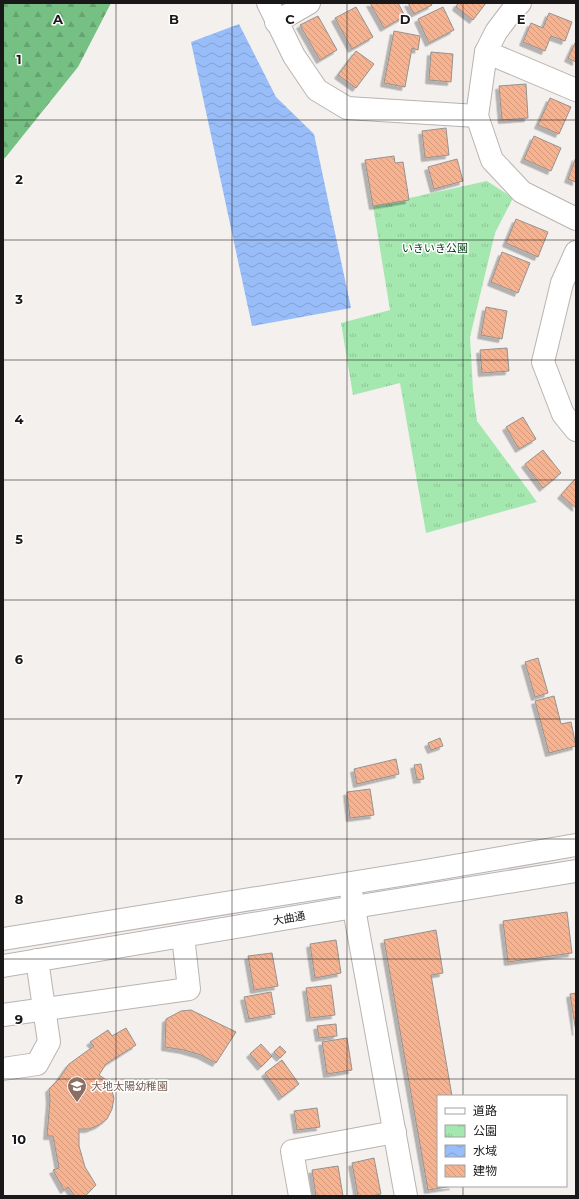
<svg xmlns="http://www.w3.org/2000/svg" width="579" height="1199" font-family="Montserrat,'Noto Sans JP',sans-serif">
  <defs>
    <pattern id="forest-firs" width="22" height="20" patternUnits="userSpaceOnUse"><rect width="22" height="20" fill="#75c082"/><path d="M5 1l3.5 6h-7zM16 11l3.5 6h-7z" fill="#65a470"/></pattern>
    <pattern id="park-tufts" width="24" height="20" patternUnits="userSpaceOnUse"><rect width="24" height="20" fill="#a4e8af"/><path d="M3 7l-1-3M5 7V3M7 7l1-3M15 17l-1-3M17 17v-4M19 17l1-3" fill="none" stroke="#8dc696"/></pattern>
    <pattern id="water-waves" width="16" height="10" patternUnits="userSpaceOnUse"><rect width="16" height="10" fill="#98bdf8"/><path d="M0 5q4-4 8 0t8 0" fill="none" stroke="#82a2d4"/></pattern>
    <pattern id="building-back-hatch" width="6" height="6" patternUnits="userSpaceOnUse"><rect width="6" height="6" fill="#f7b38f"/><path d="M-1 5l2 2M0 0l6 6M5-1l2 2" fill="none" stroke="#d3997b"/></pattern>
    <filter id="shadow"><feDropShadow dx="-3.5" dy="3.5" stdDeviation="0" flood-color="#0004"/></filter>
  </defs>
  <rect width="100%" height="100%" fill="#f4f0ee"/>
  <path fill="url(#forest-firs)" d="M3,3H111L78,67L5,158L3,159Z"/>
  <path fill="url(#park-tufts)" d="M487,181L513,198L495,233L470,337L473,390L477,421L537,502L426,533L400,383L353,395L341,323L390,310L373,206Z"/>
  <path fill="url(#water-waves)" d="M239,24L276,97L314,134L351,308L252,326L191,42Z"/>
  <g fill="url(#building-back-hatch)" stroke="#969290" filter="url(#shadow)">
    <path d="M370,3H398L405,16L384,28Z"/>
    <path d="M408,3H431L432,5L414,14Z"/>
    <path d="M458,3H486L473,20L456,7Z"/>
    <path d="M356,7L373,37L352,49L335,18Z"/>
    <path d="M443,7L454,30L429,43L418,19Z"/>
    <path d="M549,13L572,22L565,41L551,36L545,51L523,42L531,23L543,28Z"/>
    <path d="M318,16L337,50L320,60L300,25Z"/>
    <path d="M394,31L420,36L418,50L412,48L405,87L384,83Z"/>
    <path d="M576,41V62L568,58Z"/>
    <path d="M356,51L374,64L356,88L338,75Z"/>
    <path d="M431,52L453,54L451,82L429,80Z"/>
    <path d="M526,84L528,118L502,120L499,86Z"/>
    <path d="M550,98L571,107L559,134L538,125Z"/>
    <path d="M446,128L449,155L425,158L422,131Z"/>
    <path d="M534,136L561,148L551,171L524,159Z"/>
    <path d="M394,156L395,163L403,162L409,200L373,206L365,160Z"/>
    <path d="M576,157V182L568,179Z"/>
    <path d="M457,159L463,181L434,189L428,167Z"/>
    <path d="M516,219L548,232L538,257L506,243Z"/>
    <path d="M502,252L530,263L518,293L491,282Z"/>
    <path d="M486,307L507,311L502,339L481,335Z"/>
    <path d="M507,348L509,371L482,373L480,350Z"/>
    <path d="M523,417L536,439L519,449L506,427Z"/>
    <path d="M543,450L561,473L543,488L525,464Z"/>
    <path d="M576,478V508L561,495Z"/>
    <path d="M538,658L548,693L535,697L525,662Z"/>
    <path d="M554,696L561,724L571,722L576,746L549,753L535,701Z"/>
    <path d="M440,738L443,746L431,750L428,743Z"/>
    <path d="M396,759L399,774L357,784L354,769Z"/>
    <path d="M421,764L424,779L417,780L414,765Z"/>
    <path d="M370,789L374,815L350,818L347,792Z"/>
    <path d="M567,912L572,953L508,962L503,921Z"/>
    <path d="M436,930L443,973L431,975L452,1096H438V1186H453L428,1190L384,940Z"/>
    <path d="M336,940L341,973L315,978L310,944Z"/>
    <path d="M272,953L278,986L254,990L248,956Z"/>
    <path d="M331,985L335,1015L310,1018L306,988Z"/>
    <path d="M271,992L275,1014L249,1019L244,997Z"/>
    <path d="M576,993V1032L570,994Z"/>
    <path d="M191,1010L236,1032L216,1063L201,1055L184,1050L165,1047L166,1019L181,1011Z"/>
    <path d="M336,1024L337,1036L319,1038L317,1026Z"/>
    <path d="M126,1028L136,1045L106,1064L99,1075L105,1079L111,1088L114,1098L112,1109L107,1119L99,1125L89,1129H79V1146L85,1167L96,1185L85,1196H75L68,1187L64,1190L53,1170L59,1168L53,1136H47L50,1100L49,1089L58,1080L69,1064L94,1046L90,1042L108,1030L112,1036Z"/>
    <path d="M347,1038L352,1070L327,1074L322,1042Z"/>
    <path d="M261,1044L272,1056L261,1067L250,1054Z"/>
    <path d="M280,1046L286,1052L280,1058L274,1052Z"/>
    <path d="M282,1060L299,1084L282,1097L265,1073Z"/>
    <path d="M317,1108L320,1127L297,1130L294,1111Z"/>
    <path d="M374,1158L381,1194L371,1196H358L352,1163Z"/>
    <path d="M338,1166L343,1196H316L312,1170Z"/>
  </g>
  <g fill="none" stroke-linecap="round" stroke-linejoin="round">
    <g stroke="#b8b4b2" stroke-width="24">
      <g id="minor">
        <path d="M268,3L294,56L317,90L347,108L477,116"/>
        <path d="M520,3L511,12L496,32L486,52L477,116L492,160L522,192L576,219"/>
        <path d="M276,22L309,3"/>
        <path d="M486,52L576,90"/>
        <path d="M576,252L562,283L543,362L563,414L576,430"/>
        <path d="M351,892L406,1196"/>
        <path d="M3,939L425,871L576,845"/>
        <path d="M3,966L354,907L576,871"/>
        <path d="M3,1015L189,989L183,936"/>
        <path d="M3,1069L37,1064L49,1042L37,960"/>
        <path d="M300,1196L292,1151L395,1132"/>
      </g>
    </g>
    <use href="#minor" stroke="#fff" stroke-width="22"/>
  </g>
  <path fill="none" stroke="#191717" stroke-width="1" stroke-opacity="0.55" d="M116,3V1196M232,3V1196M347,3V1196M463,3V1096M3,120H576M3,240H576M3,360H576M3,480H576M3,600H576M3,719H576M3,839H576M3,959H576M3,1079H576M463,1186V1196"/>
  <defs>
    <g id="school-pin" transform="scale(1)"><path d="M0 17L-7.5 6A9.5 9.5 0 1 1 7.5 6Z" fill="#8d6e63" stroke="#fff"/><path d="M0-5L7-2L0 1L-7-2ZM-4 1L0 2.5L4 1V4Q0 6-4 4Z" fill="#fff"/></g>
  </defs>
  <g fill-rule="evenodd">
    <use href="#school-pin" x="77" y="1086"/>
  </g>
  <g text-anchor="middle" dominant-baseline="central" stroke-width="3" stroke-linejoin="round" paint-order="stroke">
    <g font-size="11" fill="#003c15" stroke="#fff">
      <text x="435" y="248">いきいき公園</text>
    </g>
    <g font-size="11" fill="#191717" stroke="#fff">
      <text transform="translate(289 918) rotate(-10)">大曲通</text>
    </g>
    <g font-size="11" fill="#785e54" stroke="#fff" text-anchor="start">
      <text x="91" y="1086">大地太陽幼稚園</text>
    </g>
  </g>
  <g font-size="13" text-anchor="middle" font-weight="bold" fill="#191717" stroke="#fff" stroke-width="3" stroke-linejoin="round" paint-order="stroke">
    <text x="58" y="24">A</text>
    <text x="174" y="24">B</text>
    <text x="290" y="24">C</text>
    <text x="405" y="24">D</text>
    <text x="521" y="24">E</text>
    <text x="19" y="64">1</text>
    <text x="19" y="184">2</text>
    <text x="19" y="304">3</text>
    <text x="19" y="424">4</text>
    <text x="19" y="544">5</text>
    <text x="19" y="664">6</text>
    <text x="19" y="784">7</text>
    <text x="19" y="904">8</text>
    <text x="19" y="1024">9</text>
    <text x="19" y="1144">10</text>
  </g>
  <rect width="579" height="1199" fill="none" stroke="#191717" stroke-width="8"/>
  <rect x="437" y="1095" width="130" height="92" fill="#ffffff" stroke="#a3a2a2"/>
  <rect x="445" y="1108" width="20" height="6" fill="#ffffff" stroke="#a3a2a2"/>
  <text x="473" y="1115" font-size="12" fill="#191717">道路</text>
  <rect x="445" y="1125" width="20" height="12" fill="url(#park-tufts)" stroke="#a3a2a2"/>
  <text x="473" y="1135" font-size="12" fill="#191717">公園</text>
  <rect x="445" y="1145" width="20" height="12" fill="url(#water-waves)" stroke="#a3a2a2"/>
  <text x="473" y="1155" font-size="12" fill="#191717">水域</text>
  <rect x="445" y="1165" width="20" height="12" fill="url(#building-back-hatch)" stroke="#a3a2a2"/>
  <text x="473" y="1175" font-size="12" fill="#191717">建物</text>
</svg>
